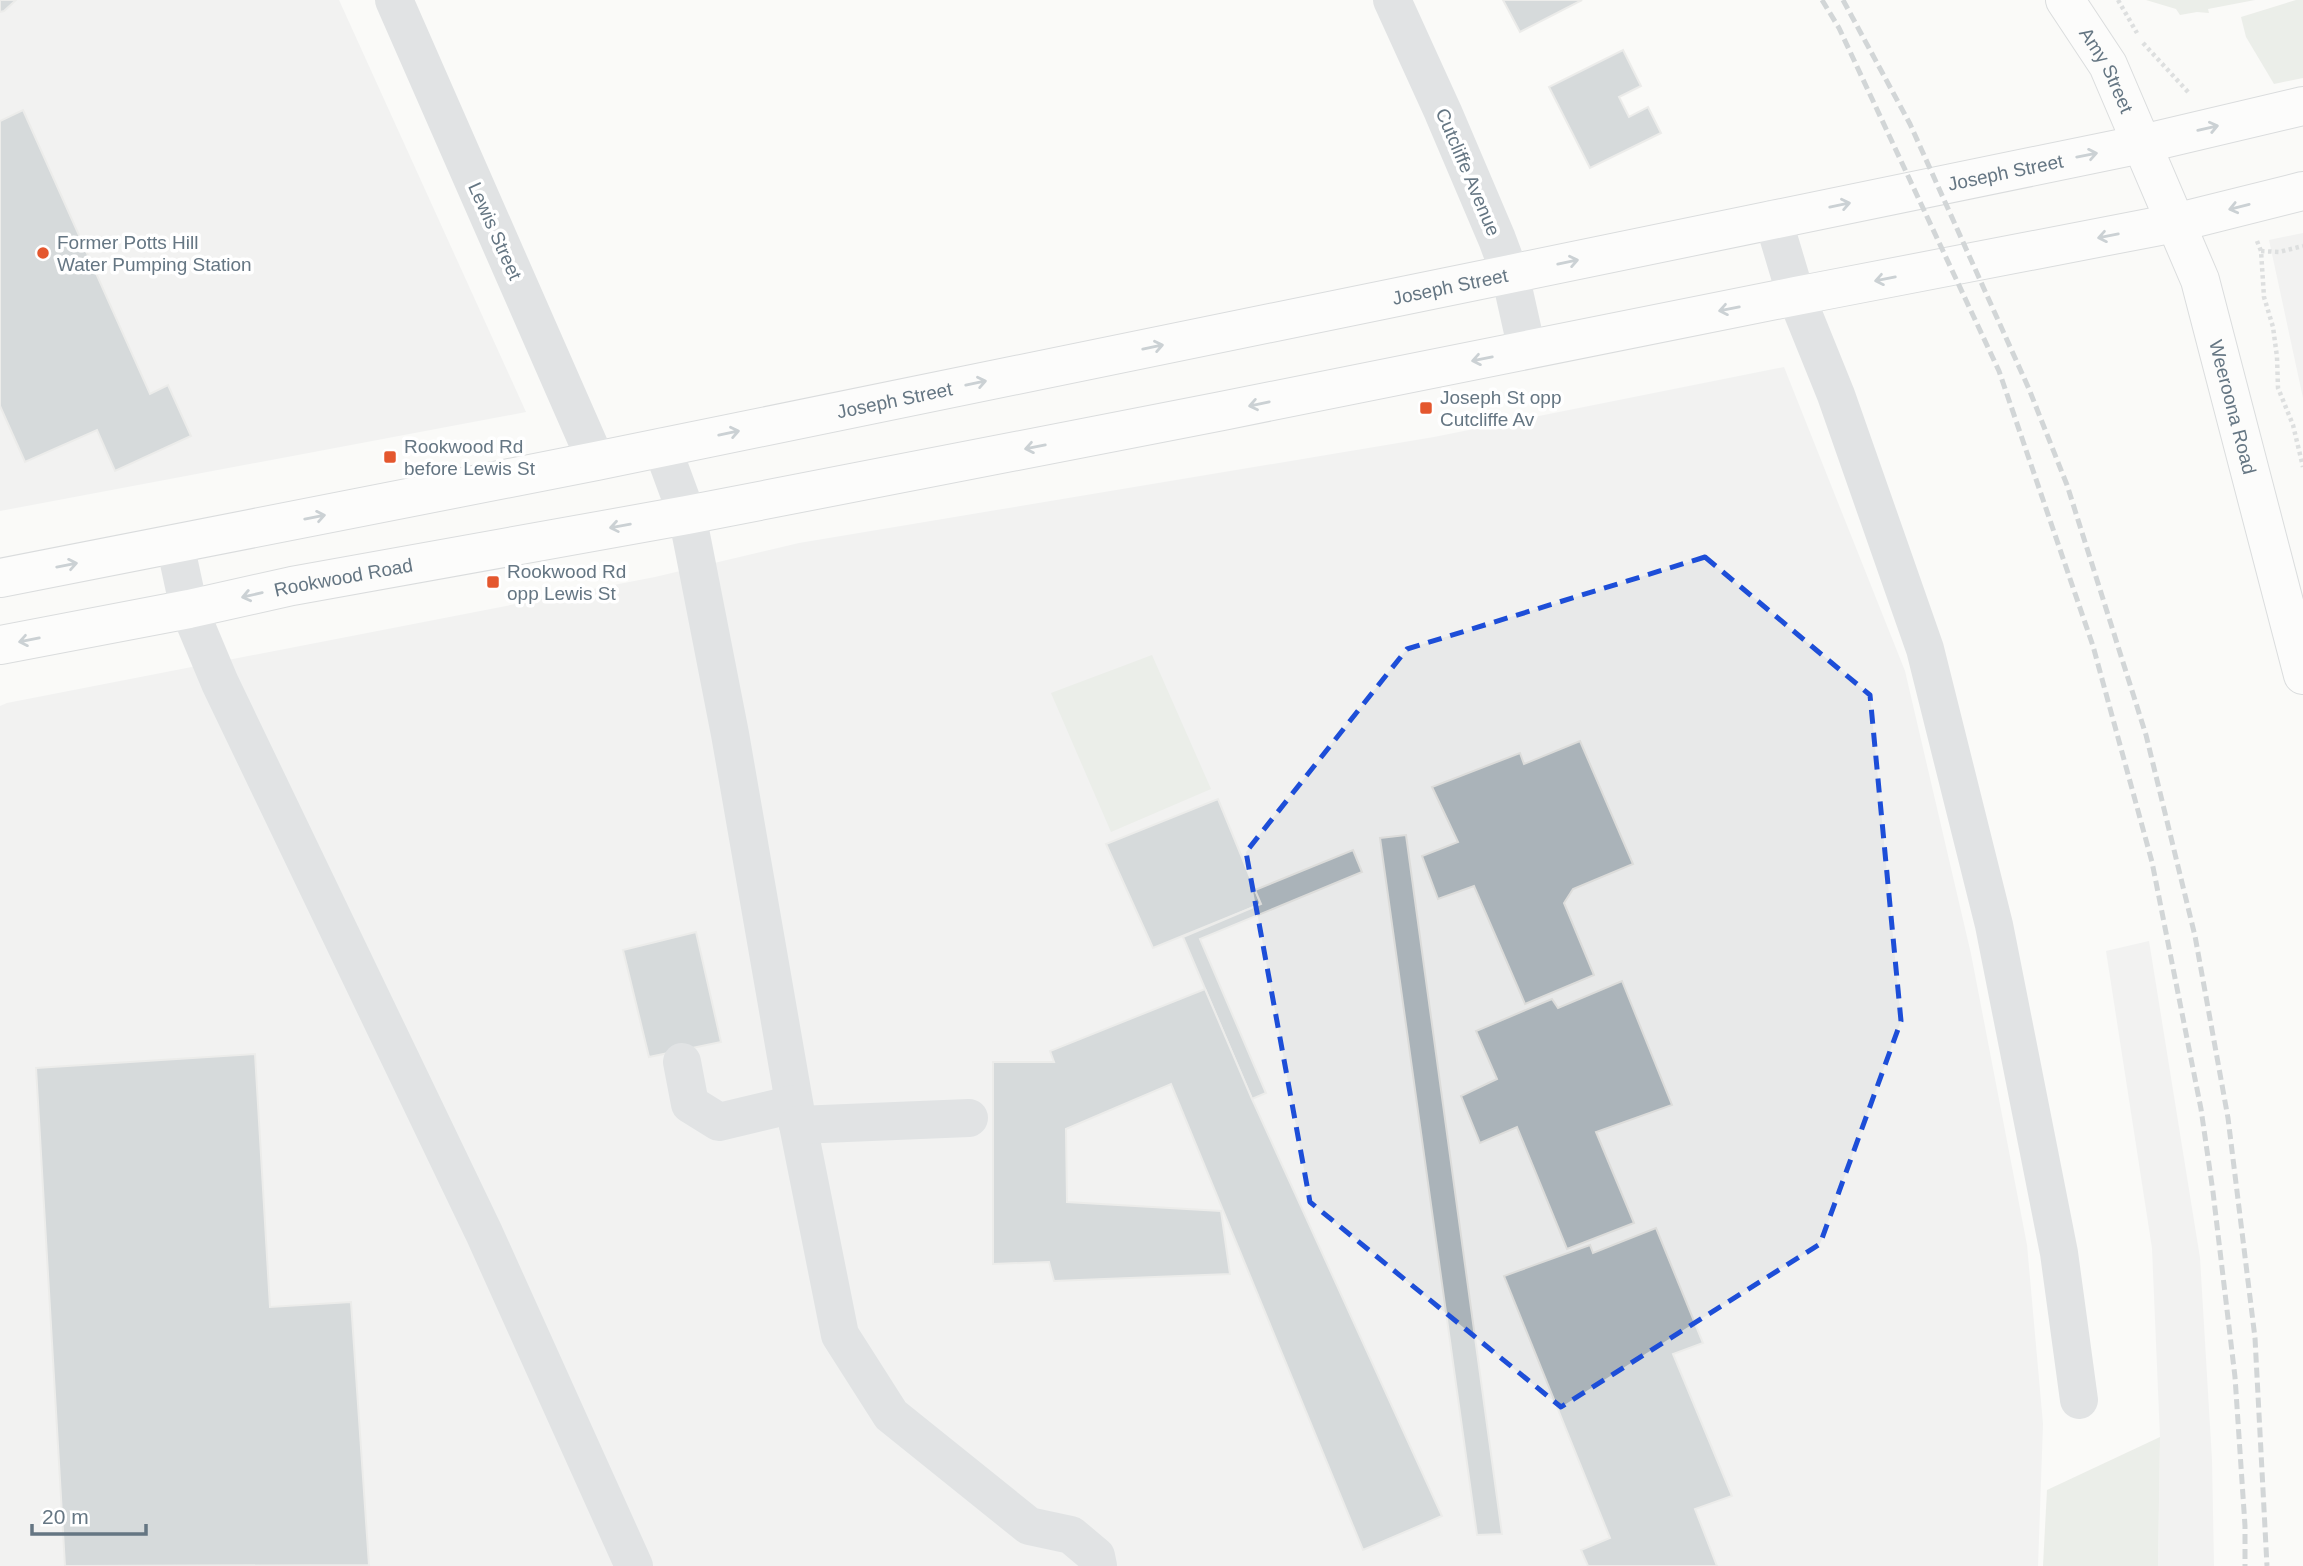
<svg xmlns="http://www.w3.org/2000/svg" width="2303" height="1566" font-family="Arial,sans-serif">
  <rect width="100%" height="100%" fill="#fafaf8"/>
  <g fill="#e8e9e9">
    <path d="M0,0H339L526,412L0,511Z"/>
    <path d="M2303,233V398L2269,240Z"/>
    <path d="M1784,367L1905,671L1971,954L2027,1245L2043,1424L2038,1566H0V706L7,703L655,577L799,543L1434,437Z"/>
    <path d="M2149,941L2200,1258L2212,1460L2214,1566H2158L2160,1437L2152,1248L2106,951Z"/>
  </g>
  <g fill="#dadfd7">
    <path d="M2146,0H2255L2208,9L2209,13L2197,12L2180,15L2176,9Z"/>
    <path d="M2296,0H2303V78L2274,84L2246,37L2241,17Z"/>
    <path d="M1152,655L1211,789L1111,832L1051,693Z"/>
    <path d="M2160,1437L2158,1566H2043L2047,1490Z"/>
  </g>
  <g fill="#aab3b9" stroke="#dcdcda" stroke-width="2">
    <path d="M0,0H16L4,11L0,12Z"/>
    <path d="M1503,0H1582L1520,32Z"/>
    <path d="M1623,50L1641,86L1619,97L1629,117L1648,107L1661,133L1590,168L1549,87Z"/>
    <path d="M23,110L150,394L168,385L191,436L115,471L97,430L25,462L0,406V121Z"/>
    <path d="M1580,741L1633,864L1573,889L1564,903L1594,975L1525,1004L1474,886L1438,899L1422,856L1458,842L1432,787L1520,753L1524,764Z"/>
    <path d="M1218,799L1261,904L1153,948L1106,844Z"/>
    <path d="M1406,835L1502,1534L1477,1535L1380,838Z"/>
    <path d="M1353,850L1362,872L1200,939L1266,1093L1252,1099L1183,937L1261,904L1255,890Z"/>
    <path d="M696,932L721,1042L649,1057L623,950Z"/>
    <path d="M1622,981L1672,1105L1596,1132L1634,1223L1567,1249L1517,1127L1480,1143L1461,1096L1497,1079L1476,1031L1552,999L1558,1008Z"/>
    <path d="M1205,989L1252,1099L1442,1516L1363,1550L1171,1084L1066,1129L1067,1202L1221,1211L1230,1274L1054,1281L1049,1262L993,1264V1062H1054L1050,1051Z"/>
    <path d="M255,1054L270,1307L351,1302L369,1565L65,1566L36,1068Z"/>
    <path d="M1656,1228L1703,1343L1673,1354L1732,1496L1695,1509L1717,1566H1588L1581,1550L1610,1538L1504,1276L1590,1245L1593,1253Z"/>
  </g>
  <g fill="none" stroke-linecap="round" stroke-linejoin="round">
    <g stroke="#b5babe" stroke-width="40">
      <g id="major">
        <path id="s1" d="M2065,0L2108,65L2200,280L2303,675"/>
      </g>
    </g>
    <g stroke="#b4b9bd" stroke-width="40">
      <g id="highway">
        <path id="s2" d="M0,578L596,461L1510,274L2142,144L2303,106"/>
        <path id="s3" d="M0,645L189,609L292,586L687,515L1222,411L1796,296L2175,223L2303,191"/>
      </g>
    </g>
    <g stroke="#bbbfc2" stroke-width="4.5" stroke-dasharray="3.5 3.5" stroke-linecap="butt">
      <path d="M2118,0L2137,33"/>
      <path d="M2143,43L2189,93"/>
      <path d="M2257,241L2261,251L2264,297L2273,327L2277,357L2278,388L2293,425L2303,467"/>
      <path d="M2261,251L2279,252L2303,246"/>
    </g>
    <g stroke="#c3c8cc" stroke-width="38">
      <path d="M394,0L596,461"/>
      <path d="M1392,0L1443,112L1497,239L1510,274L1527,350"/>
      <path d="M1773,219L1796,296L1836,395L1925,649L1994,925L2059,1253L2079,1400"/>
      <path d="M662,447L687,515L694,550L730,734L798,1125L840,1335L891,1415L1029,1526L1071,1535L1096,1556L1098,1566"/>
      <path d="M175,544L189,609L220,683L484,1233L634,1566"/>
      <path d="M682,1062L690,1104L719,1122L794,1104"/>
      <path d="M798,1125L969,1118"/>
    </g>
    <use href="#major" stroke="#fff" stroke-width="38"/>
    <use href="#highway" stroke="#fff" stroke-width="38"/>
    <g stroke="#a2aab0" stroke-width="5" stroke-dasharray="10 5" stroke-linecap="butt">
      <path d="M1822,0L1839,28L1999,371L2093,646L2152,862L2201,1109L2213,1192L2235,1377L2245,1526V1566"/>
      <path d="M1843,0L1910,124L2029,389L2067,485L2146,735L2195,936L2228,1118L2255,1338L2267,1566"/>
    </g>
  </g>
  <defs><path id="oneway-shaft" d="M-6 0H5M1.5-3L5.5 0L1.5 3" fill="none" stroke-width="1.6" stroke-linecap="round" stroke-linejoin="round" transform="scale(1.75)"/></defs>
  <g stroke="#939fa8">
    <use href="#oneway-shaft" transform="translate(2208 128) rotate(-13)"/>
    <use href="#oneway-shaft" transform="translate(2087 155) rotate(-11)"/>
    <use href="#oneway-shaft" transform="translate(1840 205) rotate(-12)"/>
    <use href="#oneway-shaft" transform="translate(2239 207) rotate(166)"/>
    <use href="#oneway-shaft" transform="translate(2108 236) rotate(169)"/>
    <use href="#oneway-shaft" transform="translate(1568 262) rotate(-12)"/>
    <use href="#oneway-shaft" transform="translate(1885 279) rotate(169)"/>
    <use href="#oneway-shaft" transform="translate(1729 309) rotate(169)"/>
    <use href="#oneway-shaft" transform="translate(1153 347) rotate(-12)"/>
    <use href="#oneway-shaft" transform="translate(1482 359) rotate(169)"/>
    <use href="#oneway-shaft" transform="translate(976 383) rotate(-12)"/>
    <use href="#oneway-shaft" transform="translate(1259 404) rotate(168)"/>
    <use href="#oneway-shaft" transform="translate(729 433) rotate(-12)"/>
    <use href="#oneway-shaft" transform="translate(1035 447) rotate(169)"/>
    <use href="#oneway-shaft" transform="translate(315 517) rotate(-11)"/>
    <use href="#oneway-shaft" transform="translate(620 526) rotate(170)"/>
    <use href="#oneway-shaft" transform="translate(67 565) rotate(-11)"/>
    <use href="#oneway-shaft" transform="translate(252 595) rotate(167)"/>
    <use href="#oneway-shaft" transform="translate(29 640) rotate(169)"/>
  </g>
  <path d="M0 0H2303V1566H0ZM1705,557L1870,695L1901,1021L1820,1244L1561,1407L1310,1202L1246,852L1407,649Z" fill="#fafaf8" fill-opacity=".55" fill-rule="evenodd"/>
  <path fill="none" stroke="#1d4ed8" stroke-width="5" stroke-dasharray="14 9" stroke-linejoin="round" d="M1705,557L1870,695L1901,1021L1820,1244L1561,1407L1310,1202L1246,852L1407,649Z"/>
  <g fill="#e4572e" stroke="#fff" stroke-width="2.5">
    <circle cx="43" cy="253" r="7"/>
    <rect x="1419" y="401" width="14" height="14" rx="3.5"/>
    <rect x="383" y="450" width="14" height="14" rx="3.5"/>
    <rect x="486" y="575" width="14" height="14" rx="3.5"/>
  </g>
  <g text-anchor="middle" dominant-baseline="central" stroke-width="7" stroke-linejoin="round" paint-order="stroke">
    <g font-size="19" fill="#657683" stroke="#fff">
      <text stroke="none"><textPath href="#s1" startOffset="82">Amy Street</textPath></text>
      <text transform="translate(1468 172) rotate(67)">Cutcliffe Avenue</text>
      <text stroke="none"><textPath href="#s2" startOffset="2046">Joseph Street</textPath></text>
      <text transform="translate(495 231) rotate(66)">Lewis Street</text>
      <text stroke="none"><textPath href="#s2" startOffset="1479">Joseph Street</textPath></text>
      <text stroke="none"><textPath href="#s2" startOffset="912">Joseph Street</textPath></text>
      <text stroke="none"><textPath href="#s1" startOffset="443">Weeroona Road</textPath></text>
      <text stroke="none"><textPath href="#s3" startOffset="350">Rookwood Road</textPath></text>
    </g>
    <g font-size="19" fill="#657683" stroke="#fff" text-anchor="start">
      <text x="57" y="242">Former Potts Hill<tspan x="57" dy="22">Water Pumping Station</tspan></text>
      <text x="1440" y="397">Joseph St opp<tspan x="1440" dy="22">Cutcliffe Av</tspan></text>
      <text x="404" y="446">Rookwood Rd<tspan x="404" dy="22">before Lewis St</tspan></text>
      <text x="507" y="571">Rookwood Rd<tspan x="507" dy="22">opp Lewis St</tspan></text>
    </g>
  </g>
  <path d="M32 1524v10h114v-10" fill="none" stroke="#657683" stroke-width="3.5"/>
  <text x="42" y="1524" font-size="21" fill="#657683" stroke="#ffffff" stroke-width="5" paint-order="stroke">20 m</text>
</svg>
